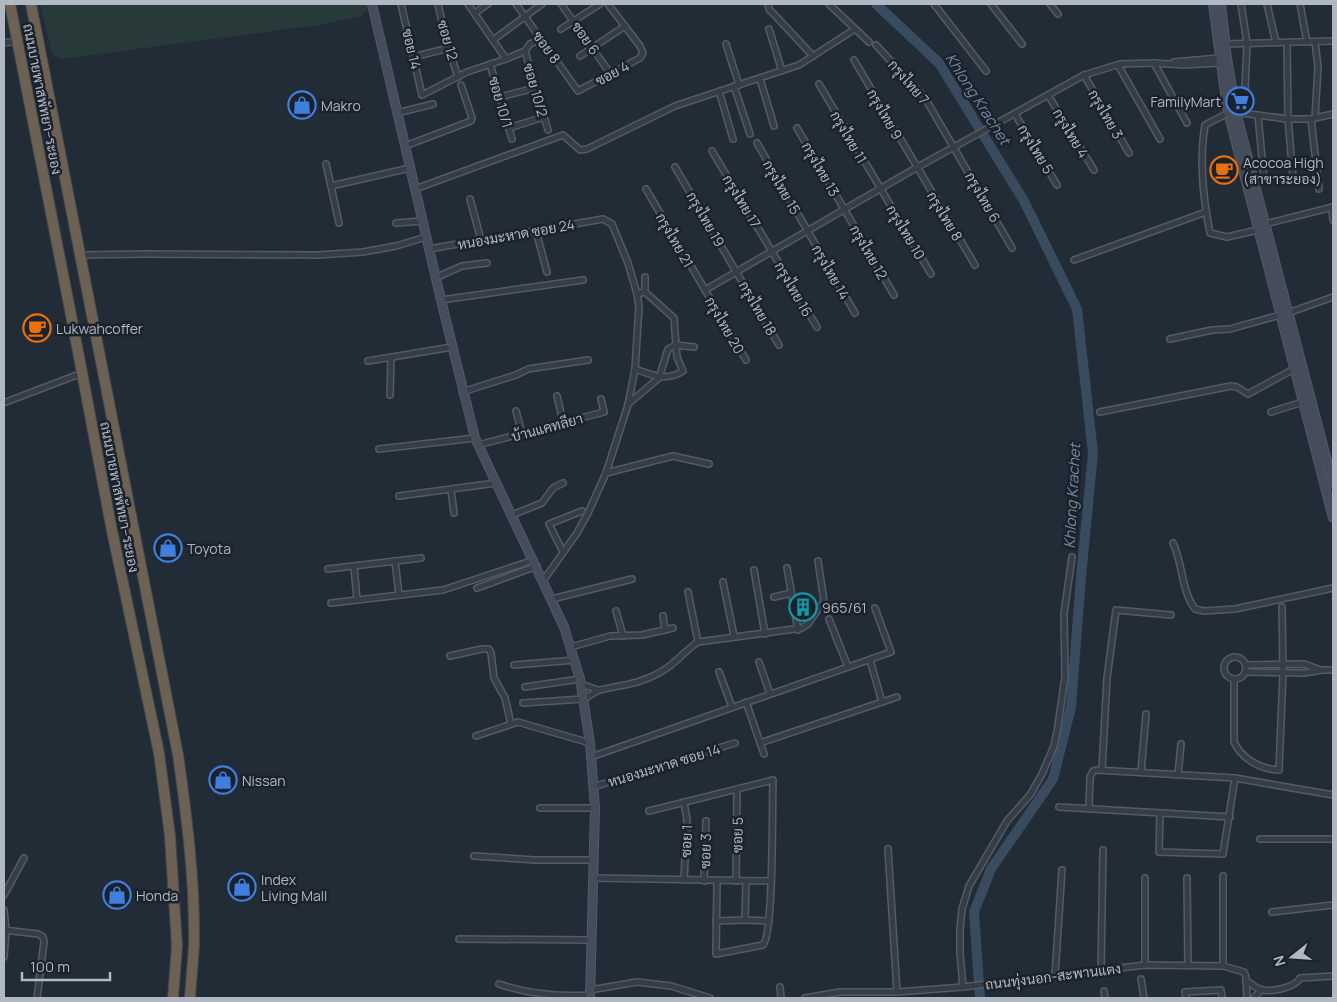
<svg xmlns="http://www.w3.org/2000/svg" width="1337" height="1002" font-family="Manrope,Sarabun,sans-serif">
  <rect width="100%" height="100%" fill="#222c36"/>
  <path fill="#273a39" d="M40,4H367L368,8L362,16L319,25L61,59L52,54Z"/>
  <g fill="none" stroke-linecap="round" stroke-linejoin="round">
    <path stroke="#394b5e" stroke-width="10" d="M876,4L939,63L1024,201L1077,309L1093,453L1081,577L1071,707L1053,779L991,869L974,912L980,998"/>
    <g stroke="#535b64" stroke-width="8">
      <g id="street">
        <path d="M401,4L422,95L467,72L506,59L525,51L530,44L541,39"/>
        <path d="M438,4L446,40L458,77"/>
        <path d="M468,4L506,59"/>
        <path d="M516,4L578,91L640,58L643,53L640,46L608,4"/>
        <path d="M561,4L610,73"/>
        <path d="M768,4L769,9L813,56"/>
        <path d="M829,4L869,42"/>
        <path d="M934,4L986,71"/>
        <path d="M991,4L1022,44"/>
        <path d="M1050,4L1058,14"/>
        <path d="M1241,4L1247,43L1244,113"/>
        <path d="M1267,4L1276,43"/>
        <path d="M1300,4L1307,42"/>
        <path d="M475,13L488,4"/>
        <path d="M561,29L600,4"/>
        <path d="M769,29L782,71"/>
        <path d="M493,40L542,4"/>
        <path d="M4,43L17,41"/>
        <path d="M1287,43L1288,119L1293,177"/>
        <path d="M726,44L739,85"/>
        <path d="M1225,44L1333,41"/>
        <path d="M876,45L925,98L1012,248"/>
        <path d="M525,51L548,130"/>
        <path d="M580,56L625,26"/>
        <path d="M413,57L449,48"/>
        <path d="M854,60L975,265"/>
        <path d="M1174,62L1219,58"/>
        <path d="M1154,63L1187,123"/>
        <path d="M490,64L512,139"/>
        <path d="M1118,65L1160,139"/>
        <path d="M1084,75L1129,153"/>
        <path d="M760,79L774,126"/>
        <path d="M819,84L931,274"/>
        <path d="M734,86L750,134"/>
        <path d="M719,91L733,139"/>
        <path d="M1048,95L1094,170"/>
        <path d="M500,97L535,88"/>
        <path d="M397,113L433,104"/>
        <path d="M1228,113L1205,125C1199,160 1203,198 1210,233L1227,237L1258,230"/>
        <path d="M1242,113L1288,119H1311L1333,114"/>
        <path d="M1015,114L1057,185"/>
        <path d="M1258,115L1264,180"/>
        <path d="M1315,118L1318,67L1315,42"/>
        <path d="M1311,119L1319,189"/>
        <path d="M509,128L544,117"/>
        <path d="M797,128L894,295"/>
        <path d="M757,143L855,313"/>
        <path d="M405,146L471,121L472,118L461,85"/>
        <path d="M712,151L817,327"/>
        <path d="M326,164L331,186"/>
        <path d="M675,167L779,345"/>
        <path d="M415,189L563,135L580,150L587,149L675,106L799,65L855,29"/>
        <path d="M646,189L746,360"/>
        <path d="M470,199L481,240"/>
        <path d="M1332,207L1333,220"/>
        <path d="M339,223L331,186L410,168"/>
        <path d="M396,223L422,221"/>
        <path d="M1265,224L1333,207"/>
        <path d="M536,231L547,272"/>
        <path d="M429,249L603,219L612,224L628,263L637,294L639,306L635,369L628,405L606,473L588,513L577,533L543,581"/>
        <path d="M81,255L145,254L318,255L363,252L396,246L426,237"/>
        <path d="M1074,260L1206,212"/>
        <path d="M645,277V292"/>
        <path d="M435,278L462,266L487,263"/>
        <path d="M705,290L916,168L1084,75L1120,64L1154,63L1184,65L1220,63"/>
        <path d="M441,300L583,280"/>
        <path d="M1288,313L1333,297"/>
        <path d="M1170,339L1212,330L1230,329L1280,315"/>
        <path d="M368,361L452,347"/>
        <path d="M635,369C652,375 666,382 683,371L677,357L676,345L694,347"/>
        <path d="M462,392L516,375L528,369L588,360"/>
        <path d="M390,395L391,357"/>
        <path d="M557,396L563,422"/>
        <path d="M6,402L82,373"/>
        <path d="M628,404L659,378L668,349L676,345L674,318L645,292L637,294"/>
        <path d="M516,411L522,433"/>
        <path d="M1100,412L1231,386L1237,387L1248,394L1294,369"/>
        <path d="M1271,412L1303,402"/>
        <path d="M478,445L604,412L601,399"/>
        <path d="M379,449L475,438"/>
        <path d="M606,473L673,456L709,464"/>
        <path d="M451,490L454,513"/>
        <path d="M399,496L496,483"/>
        <path d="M512,515L542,503L553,488L563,483"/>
        <path d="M1173,543C1183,564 1181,590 1195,609L1204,611L1235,609L1333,588"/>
        <path d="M563,552L549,524L582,511"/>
        <path d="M395,561L399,595"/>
        <path d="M354,566L357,600"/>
        <path d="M787,568L798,630"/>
        <path d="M328,569L421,558"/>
        <path d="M754,570L765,634"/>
        <path d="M723,582L734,636"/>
        <path d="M477,588L537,566"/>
        <path d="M688,592L698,642"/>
        <path d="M774,597L791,593"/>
        <path d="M552,599L632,579"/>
        <path d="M331,603L443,590L534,560"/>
        <path d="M616,611L623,636"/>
        <path d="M663,616L665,630"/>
        <path d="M829,619L848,667"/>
        <path d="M571,647L610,636L642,635L673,628"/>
        <path d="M450,656L482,649H489L491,653L494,678L505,698L511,724"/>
        <circle cx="1235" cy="668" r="11"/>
        <path d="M870,660L882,702"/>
        <path d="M759,662L770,694"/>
        <path d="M514,665L575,660"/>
        <path d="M1245,665L1304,664L1321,670"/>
        <path d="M719,672L732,707"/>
        <path d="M1245,672L1304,673L1322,670H1333"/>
        <path d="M1234,679V742C1242,759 1260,769 1279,770L1283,673L1282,607"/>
        <path d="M581,684L598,690"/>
        <path d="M525,687L580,679"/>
        <path d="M746,702L764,754"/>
        <path d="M523,703L583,699C589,697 595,691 600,690C621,685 639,684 659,673C675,665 684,651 698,642L802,628L808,624L824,601L818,561"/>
        <path d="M476,736L518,722L590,743"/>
        <path d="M760,743L897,697"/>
        <path d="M591,757L891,652L875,608"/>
        <path d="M1102,770L1107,678L1116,610L1171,615"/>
        <path d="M1141,772L1146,714"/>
        <path d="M1178,775L1181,744"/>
        <path d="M593,787L735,743"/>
        <path d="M1059,807L1230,817"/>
        <path d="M540,808H595"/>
        <path d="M1089,809L1090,777L1093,771L1096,770L1235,778L1333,795"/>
        <path d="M649,811L773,780C772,804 774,934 763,945L716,954L717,881"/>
        <path d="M1160,814L1159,852L1223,854L1235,778"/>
        <path d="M1260,839H1333"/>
        <path d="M888,849L897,992"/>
        <path d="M474,856L535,860H593"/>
        <path d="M1223,876V966"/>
        <path d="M593,878L771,881"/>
        <path d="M1145,878V965"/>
        <path d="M1187,878L1188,965"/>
        <path d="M684,880L687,820L684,802"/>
        <path d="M704,881L706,821"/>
        <path d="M736,881L737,790"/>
        <path d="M4,895L24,858"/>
        <path d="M4,910L6,930L4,957"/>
        <path d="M1272,912L1333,905"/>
        <path d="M745,920L769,921"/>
        <path d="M716,921L745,920L746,881"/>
        <path d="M4,930L38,934L43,937L44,942L37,998"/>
        <path d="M459,939L591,940"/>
        <path d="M1101,970L1103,850"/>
        <path d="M1055,975L1062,870"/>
        <path d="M1141,979L1144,998"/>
        <path d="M1246,981C1251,983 1255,988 1260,989C1269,993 1295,988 1300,978L1333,976"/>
        <path d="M499,984C528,994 559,997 590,995"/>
        <path d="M780,987L781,998"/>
        <path d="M963,987L960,953V930L962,909L969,886L1007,821L1030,795L1042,774L1054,746L1058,726L1065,677L1064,614L1072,557"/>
        <path d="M590,990L637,982L671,986L710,998"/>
        <path d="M1104,991L1105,998"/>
        <path d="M805,998L840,992H897L963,987L1145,965L1223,966L1244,972L1246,977L1247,998"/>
        <path d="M1186,998L1185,992L1221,990L1222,998"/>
        <path d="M1254,998L1261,990"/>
      </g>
    </g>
    <g stroke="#535b64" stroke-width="10">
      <g id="secondary">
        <path d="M372,4L441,300L475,438L564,627L580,679L590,743L595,808L590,998"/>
        <path d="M1213,4L1227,108L1333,518"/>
        <path d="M1221,4L1227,58L1236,112L1333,484"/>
      </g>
    </g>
    <g stroke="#404851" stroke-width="12">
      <g id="highway">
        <path d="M10,4L72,320L112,531L159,753L170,836L177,946L173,998"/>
        <path d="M31,4L178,755C187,818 195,882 194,945C193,963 191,981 190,998"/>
      </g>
    </g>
    <use href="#street" stroke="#363d46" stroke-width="5"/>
    <use href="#secondary" stroke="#444d59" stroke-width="8"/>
    <use href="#highway" stroke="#6c6153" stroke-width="10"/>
  </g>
  <defs>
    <g id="supermarket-ring" transform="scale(1.4375)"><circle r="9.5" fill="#1b222b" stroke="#3f7fe0" stroke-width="1.5"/><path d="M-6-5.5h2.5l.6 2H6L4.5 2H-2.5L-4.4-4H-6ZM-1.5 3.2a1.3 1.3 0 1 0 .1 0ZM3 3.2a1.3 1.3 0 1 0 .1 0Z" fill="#3f7fe0"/></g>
    <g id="shop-ring" transform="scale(1.4375)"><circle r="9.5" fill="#1b222b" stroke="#3f7fe0" stroke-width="1.5"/><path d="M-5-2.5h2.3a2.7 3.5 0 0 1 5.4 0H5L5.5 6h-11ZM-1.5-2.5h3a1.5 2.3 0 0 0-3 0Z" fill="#3f7fe0"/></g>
    <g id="cafe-ring" transform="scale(1.4375)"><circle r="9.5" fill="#1b222b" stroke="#e8710a" stroke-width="1.5"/><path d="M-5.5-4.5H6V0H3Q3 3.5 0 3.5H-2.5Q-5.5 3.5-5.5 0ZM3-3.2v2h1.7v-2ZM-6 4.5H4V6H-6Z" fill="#e8710a"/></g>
    <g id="building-ring" transform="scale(1.4375)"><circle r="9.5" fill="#1b222b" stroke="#0f9aa8" stroke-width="1.5"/><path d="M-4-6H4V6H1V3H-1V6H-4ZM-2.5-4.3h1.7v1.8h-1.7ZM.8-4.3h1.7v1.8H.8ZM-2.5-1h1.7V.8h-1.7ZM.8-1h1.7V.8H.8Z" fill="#0f9aa8"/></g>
  </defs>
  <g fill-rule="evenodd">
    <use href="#supermarket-ring" x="1240" y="101"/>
    <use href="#shop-ring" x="302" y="105"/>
    <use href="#cafe-ring" x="1224" y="170"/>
    <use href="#cafe-ring" x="37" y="328"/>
    <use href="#shop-ring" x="168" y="548"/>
    <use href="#building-ring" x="803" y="607"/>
    <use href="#shop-ring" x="223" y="780"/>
    <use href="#shop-ring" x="242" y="887"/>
    <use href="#shop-ring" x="117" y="895"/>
  </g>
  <g text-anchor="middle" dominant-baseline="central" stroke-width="5" stroke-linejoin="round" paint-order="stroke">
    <g font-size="14" fill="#b0b8c3" stroke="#1b222b">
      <text transform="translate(586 38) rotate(55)">ซอย 6</text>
      <text transform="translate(448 40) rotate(74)">ซอย 12</text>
      <text transform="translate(547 47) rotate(54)">ซอย 8</text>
      <text transform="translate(412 49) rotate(77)">ซอย 14</text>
      <text transform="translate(612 73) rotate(-28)">ซอย 4</text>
      <text transform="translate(909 82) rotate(49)">กรุงไทย 7</text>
      <text transform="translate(536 90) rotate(74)">ซอย 10/2</text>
      <text transform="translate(43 99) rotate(79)">ถนนบายพาสพัทยา–ระยอง</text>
      <text transform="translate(501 102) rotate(74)">ซอย 10/1</text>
      <text transform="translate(885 114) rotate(60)">กรุงไทย 9</text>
      <text transform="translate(1106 114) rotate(60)">กรุงไทย 3</text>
      <text transform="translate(1071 133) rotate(59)">กรุงไทย 4</text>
      <text transform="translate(849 137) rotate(60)">กรุงไทย 11</text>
      <text transform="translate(1036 149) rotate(59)">กรุงไทย 5</text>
      <text transform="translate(821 169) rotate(60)">กรุงไทย 13</text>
      <text transform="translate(782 187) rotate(60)">กรุงไทย 15</text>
      <text transform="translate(983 197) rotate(60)">กรุงไทย 6</text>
      <text transform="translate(742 201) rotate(59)">กรุงไทย 17</text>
      <text transform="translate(945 216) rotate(59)">กรุงไทย 8</text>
      <text transform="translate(706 219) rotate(60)">กรุงไทย 19</text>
      <text transform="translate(906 232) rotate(59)">กรุงไทย 10</text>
      <text transform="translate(516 234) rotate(-10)">หนองมะหาด ซอย 24</text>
      <text transform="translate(675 240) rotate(60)">กรุงไทย 21</text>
      <text transform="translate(869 252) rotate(60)">กรุงไทย 12</text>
      <text transform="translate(831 272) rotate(60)">กรุงไทย 14</text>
      <text transform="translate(794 289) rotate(60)">กรุงไทย 16</text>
      <text transform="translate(758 308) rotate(60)">กรุงไทย 18</text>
      <text transform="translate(725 325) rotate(60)">กรุงไทย 20</text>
      <text transform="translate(547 427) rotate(-15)">บ้านแคทลียา</text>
      <text transform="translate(120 497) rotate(79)">ถนนบายพาสพัทยา–ระยอง</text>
      <text transform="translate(664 765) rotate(-17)">หนองมะหาด ซอย 14</text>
      <text transform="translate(737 835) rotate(-89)">ซอย 5</text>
      <text transform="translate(686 841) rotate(-87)">ซอย 1</text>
      <text transform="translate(705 851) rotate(-88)">ซอย 3</text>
      <text transform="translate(1053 976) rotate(-7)">ถนนทุ่งนอก-สะพานแตง</text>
    </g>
    <g font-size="14" fill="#b0b8c3" stroke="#1b222b" text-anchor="start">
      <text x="1221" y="101" text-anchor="end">FamilyMart</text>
      <text x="321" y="105">Makro</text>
      <text x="1243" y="162">Acocoa High<tspan x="1243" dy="16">(สาขาระยอง)</tspan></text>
      <text x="56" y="328">Lukwahcoffer</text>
      <text x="187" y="548">Toyota</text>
      <text x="822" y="607">965/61</text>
      <text x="242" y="780">Nissan</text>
      <text x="261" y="879">Index<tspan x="261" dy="16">Living Mall</tspan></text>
      <text x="136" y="895">Honda</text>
    </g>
    <g font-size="15" font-style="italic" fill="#738ba4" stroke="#1b222b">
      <text transform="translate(978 99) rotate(57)">Khlong Krachet</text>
      <text transform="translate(1072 496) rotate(-87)">Khlong Krachet</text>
    </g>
  </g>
  <rect width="1337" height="1002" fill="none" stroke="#b0b8c3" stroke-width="10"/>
  <g transform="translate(1292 957) rotate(253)" stroke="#1b222b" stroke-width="4" paint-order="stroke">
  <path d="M0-4L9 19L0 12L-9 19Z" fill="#b0b8c3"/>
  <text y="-8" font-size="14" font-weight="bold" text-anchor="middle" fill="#b0b8c3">N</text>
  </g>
  <path d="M22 972v8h88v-8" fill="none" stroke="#b0b8c3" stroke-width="2.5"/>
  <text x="30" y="972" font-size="15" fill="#b0b8c3" stroke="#1b222b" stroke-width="4" paint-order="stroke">100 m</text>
</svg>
